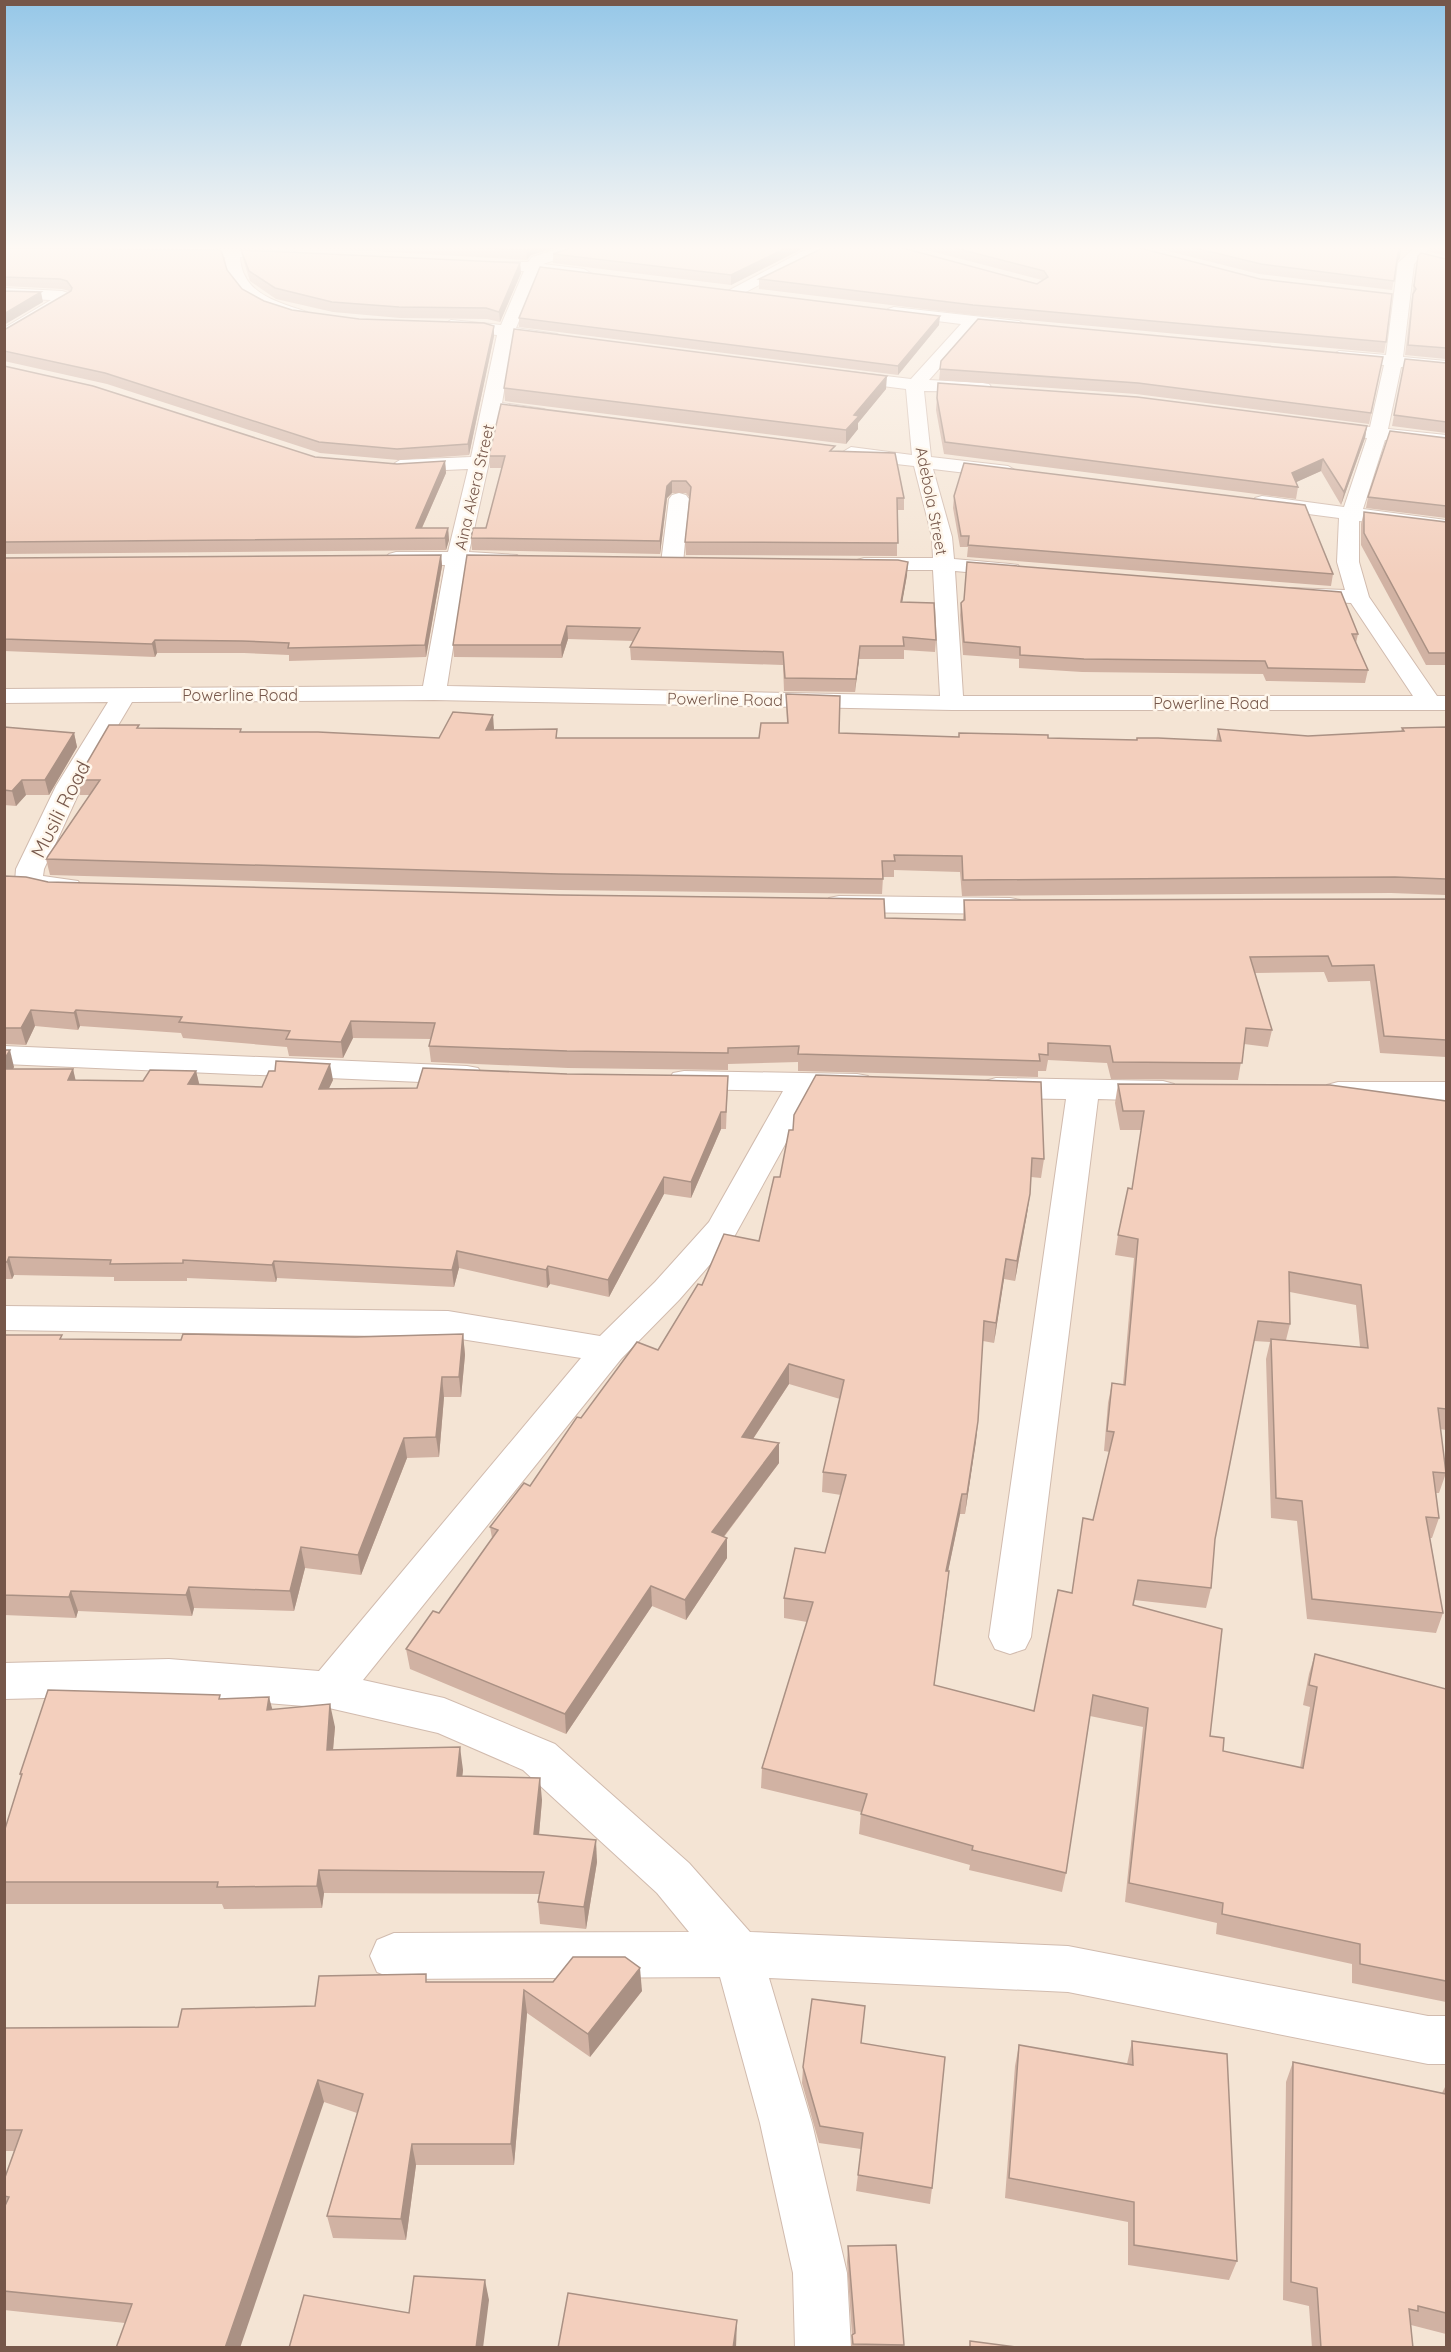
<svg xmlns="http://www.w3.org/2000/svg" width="1451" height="2352" font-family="Quicksand,sans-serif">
  <rect width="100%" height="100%" fill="#fdf2e6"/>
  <rect fill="#f4e4d4" x="5" y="247" width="1441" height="2100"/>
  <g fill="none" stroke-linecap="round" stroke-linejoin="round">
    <g stroke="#d1bbae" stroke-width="2">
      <g id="minor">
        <path d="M175,247L293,251L296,254L293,257L288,259L240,257C242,294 277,302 307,312L309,315L301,320C267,311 226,297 225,257L177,256L169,251Z"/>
        <path d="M564,247H588L585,250L543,264L584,269L592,274L584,279L539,273L516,328L557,334L565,339L557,344L513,337L502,403L544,409L553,414L544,419L500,413L469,552L517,555L521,559L517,563L466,565L447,686L940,696L933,570H864L857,568L853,564L857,560L864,558H933L932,537L914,466L851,459L841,453L851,447L912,455L906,389L843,381L834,376L837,372L843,371L911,379L961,324L888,315L886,312L888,309L894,307L1019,321L1027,326L1019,331L977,326L929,380L983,383L989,384L992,388L989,392L924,391L931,457L1008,466L1018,472L1008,478L933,469L952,537L954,559L1010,564L1018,565L1021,570L1018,575L1010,576L955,571L963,696H1413L1351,603L1298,600L1290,598L1287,593L1290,588L1345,590L1337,562L1339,518L1262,508L1255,506L1252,502L1255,498L1262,496L1344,507L1367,438L1323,433L1314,427L1323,421L1370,427L1384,365L1339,361L1330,356L1339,351L1386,355L1398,263L1415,247H1431L1414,264L1403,357L1446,361V371L1401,367L1388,429L1446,435V447L1385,440L1363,509L1446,520V532L1359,521V562L1369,597L1437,696H1446V710H952L434,700L132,702L82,786L44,869L43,876L78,881L82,887L78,893L68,895L19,888L15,882L16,869L56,786L108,702L4,703V689L423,686L445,565L396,564L389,562L385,558L389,554L396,552H448L468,469L400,472L390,466L400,460L471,457L497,335L451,330L443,325L451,320L501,325L524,271L477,270L469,265L472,262H528L532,257Z"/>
        <path d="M816,247H840L837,250L811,258L740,295L734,297L726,292L801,252Z"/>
        <path d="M4,288L62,291L68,293L72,299L4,340V328L51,300L4,298Z"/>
        <path d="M679,493L686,495L689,499L683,563L679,567H665L661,563L669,499L672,495Z"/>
        <path d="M839,896L1010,898L1020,900L1024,906L1020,912L1010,914L839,912L829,910L825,904L829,898Z"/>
        <path d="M4,1046L467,1066L478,1068L483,1075L478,1082L467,1084L4,1064Z"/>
        <path d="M684,1071L857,1074L868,1076L873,1083L868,1090L857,1092H814L734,1237L679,1300L621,1359L363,1680L444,1698L555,1744L689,1863L750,1932L1068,1946L1428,2016H1446V2064H1428L1068,1992L769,1978L812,2123L847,2273L851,2348H795L793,2273L760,2123L720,1977L394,1979L377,1972L370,1956L377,1940L394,1933L689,1932L657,1893L523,1770L438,1733L329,1708L169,1695L4,1699V1663L169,1659L319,1671L581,1358L448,1337L4,1330V1306L448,1311L600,1336L655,1282L709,1222L783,1091L684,1089L673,1087L668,1080L673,1073Z"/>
        <path d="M996,1078L1163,1081L1174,1084L1179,1091L1174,1098L1163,1101L1098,1099L1031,1637L1025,1649L1010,1654L995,1649L989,1637L1066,1099L996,1098L985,1095L980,1088L985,1081Z"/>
        <path d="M1338,1082H1446V1101L1338,1102L1327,1099L1322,1092L1327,1085Z"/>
      </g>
    </g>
    <use href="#minor" fill="#fff" fill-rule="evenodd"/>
  </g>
  <g fill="#d1b2a3" fill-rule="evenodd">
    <path d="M303,247H557L531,255L527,260Z"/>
    <path d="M573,247H809L800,250L731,285L553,263V254Z"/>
    <path d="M915,247H1136L1386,342L1384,353L972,315L759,289V279L1037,284L1042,280Z"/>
    <path d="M1152,247H1392L1400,258L1397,262L1392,290L1259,274Z"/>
    <path d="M1431,247H1446V256L1430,252Z"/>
    <path d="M4,248L227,270L242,289L264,301L292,310L359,319L494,326V336L469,455L398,460L320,453L107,384L4,361V330L70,292L69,291L62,289L4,286Z"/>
    <path d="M241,250L520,263L521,273L500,322L487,319L400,318L333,312L276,299L250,281L243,259Z"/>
    <path d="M1418,256L1446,259V360V359L1405,355L1411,304Z"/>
    <path d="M519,318L939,325L898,375L519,327Z"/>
    <path d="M1383,357L1369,424L1136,394L939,380L941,361Z"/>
    <path d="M1405,359L1446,363V434V433L1392,426Z"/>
    <path d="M4,366L315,457L397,464L445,461L446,473L422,528H448L449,540L446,550L4,554Z"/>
    <path d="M938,383L1367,426L1365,438L1341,505L1321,471L1296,482L1298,487L1296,499L944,454L936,410Z"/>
    <path d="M504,388L886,389L858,423V429L846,444L505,401Z"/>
    <path d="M1446,438V519V518L1366,508L1368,497Z"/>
    <path d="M834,451L904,498V510H897V556L686,555L685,542L690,498L686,493H672L667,498L660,554L472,550L471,538L486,528L502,468H490L489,456Z"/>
    <path d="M954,496L1333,574L1331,586L967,557L968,547H960L953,508Z"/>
    <path d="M1364,512L1446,522V665H1426L1361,545V524Z"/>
    <path d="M441,555L442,566L426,657L289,661V655L244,653H157L155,657L4,651V558Z"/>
    <path d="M467,555L907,575L902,602L936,640L935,652L904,650V659H859L855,692L784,691L783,665L631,660L630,647L634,641L568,639L562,658L454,657L453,645Z"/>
    <path d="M961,603L1358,634L1356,643L1368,670L1365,683L1266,681L1263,674L1082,672L1019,668V659L963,655L960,615Z"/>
    <path d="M786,694L839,733L959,737L1136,740L1137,738L1216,741L1218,729L1308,736L1401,731L1402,728L1446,727V898V895L1391,893L962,896L960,872L894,870V877H883L882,894L560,890L50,875L46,859L90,795H80L77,780L140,728L241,729V732L439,738L494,730L557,729V738H759L787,723Z"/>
    <path d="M4,727L74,733L77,747L49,795H26L16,806L4,805Z"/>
    <path d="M4,876L48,882L885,918L963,920L964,900L1446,899V1057L1380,1053L1370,981L1328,982L1324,972L1255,973L1272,1030L1268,1047L1244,1044L1238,1080L1111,1079L1107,1063L1048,1060L1046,1071H1038V1077L798,1071V1062L728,1064V1070L568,1068L431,1062L429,1046L431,1039L353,1038L343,1058L289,1056L287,1047L183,1038L181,1033L80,1026L78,1030L35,1026L26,1045L4,1044Z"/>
    <path d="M4,1050L14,1067L13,1069H73L75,1080L143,1081L196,1071L199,1085L262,1087L333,1080L329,1088H417L567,1074L728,1076L726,1129H721L691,1198L664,1194L609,1297L550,1284L547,1288L459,1268L454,1287L277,1278L276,1282L187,1278V1281H114V1277L14,1275L12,1279H4Z"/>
    <path d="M1118,1084L1446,1101V1430L1440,1429L1446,1473L1439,1493H1436L1439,1518L1432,1538H1430L1443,1613L1436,1633L1307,1619L1297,1521L1271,1518L1266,1359L1270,1342L1254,1341L1215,1539L1211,1588L1206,1608L1134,1600L1133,1605L1210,1736L1223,1751L1300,1768L1310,1707L1303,1705L1309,1674L1315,1654L1446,1689V2002L1352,1983V1964L1216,1934L1217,1923L1125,1902L1143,1727L1090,1716L1066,1873L1062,1892L969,1870L970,1865L859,1834L861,1812L761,1788L762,1768L807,1622L784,1618V1598L825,1553L841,1495L822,1492L823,1472L840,1399L789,1384L753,1439L779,1443V1463L724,1537L727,1558L686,1620L652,1606L566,1734L410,1669L406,1649L439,1613L492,1538L490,1527L530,1486L581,1418L658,1350L702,1285L759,1241L780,1177L789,1130L1044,1159L1041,1178L1031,1177L1027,1214L1015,1281L1004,1279L994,1343L983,1341L976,1441L965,1514H960L948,1571H949L947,1591L934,1685L1034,1711L1072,1592L1083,1518L1093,1520L1110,1452L1104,1451L1108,1403L1112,1383L1123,1385L1134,1258L1115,1255L1118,1235L1132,1188L1141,1130H1120L1115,1103ZM1290,1292L1356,1305L1360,1347L1286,1340L1290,1324Z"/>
    <path d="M463,1334L465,1355L461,1397H444L439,1457L407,1458L361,1575L305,1568L294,1611L194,1608L192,1616L78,1611L76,1618L4,1615V1335L63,1339L181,1340Z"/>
    <path d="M221,1699L272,1709L335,1727L333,1750L463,1770L462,1776L542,1800L539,1835L597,1862L586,1929L540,1924L538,1902L539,1894L324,1893L322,1908L224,1909L222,1904H4V1832L21,1777L20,1774Z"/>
    <path d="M428,1982L642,1991L590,2057L527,2013L514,2165H416L406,2240L333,2238L327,2216L357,2113L324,2102L125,2323L4,2310V2180L14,2151H4V2028L178,2027L315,2006Z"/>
    <path d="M1132,2041L1237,2261L1229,2280L1128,2265V2222L1005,2198L1015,2066L1019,2045L1127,2064Z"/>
    <path d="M861,2043L932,2188L930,2204L856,2191L861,2149L819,2143L802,2083L803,2067Z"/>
    <path d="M1293,2062L1442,2093L1446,2085V2334L1411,2325L1413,2348H1312L1309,2306L1283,2300L1286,2082Z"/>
    <path d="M848,2246L904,2345L903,2348H851L852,2335L847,2262Z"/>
  </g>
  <g fill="#aa9184">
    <path d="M530,247H557L531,255L527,260L526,250Z"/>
    <path d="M788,247H809L800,250L731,285V275Z"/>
    <path d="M1401,249L1400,258L1396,263L1398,253Z"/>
    <path d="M520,263L521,273L500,322L499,312Z"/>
    <path d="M41,292L43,302L4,325V314Z"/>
    <path d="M940,316L939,325L898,375V366Z"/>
    <path d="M494,326V336L469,455L468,444Z"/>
    <path d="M887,376L886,389L858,423V429L846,444V430L854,415Z"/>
    <path d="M1367,426L1365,438L1341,505L1344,492Z"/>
    <path d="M1323,459L1321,471L1290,485L1292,473Z"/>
    <path d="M445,461L446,473L417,539L416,528Z"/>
    <path d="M672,481V493L667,498L660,554V541L667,486Z"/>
    <path d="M448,528L449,540L446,550L445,538Z"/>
    <path d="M441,555L442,566L426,657L425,645Z"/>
    <path d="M908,562L907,575L900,615L901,602Z"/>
    <path d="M567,626L568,639L562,658L561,645Z"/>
    <path d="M155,640L157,653L155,657L152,644Z"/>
    <path d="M860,646L859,659L855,692L856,679Z"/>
    <path d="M493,715L494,729L487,745L486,730Z"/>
    <path d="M74,733L77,747L49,795L45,780Z"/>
    <path d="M22,780L26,795L16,806L12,791Z"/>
    <path d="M31,1010L35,1026L26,1045L21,1028Z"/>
    <path d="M76,1010L80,1026L78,1030L74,1013Z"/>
    <path d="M351,1021L353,1038L343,1058L341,1042Z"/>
    <path d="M10,1050L14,1067L5,1085L4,1060Z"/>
    <path d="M330,1064L333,1080L321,1105L319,1089Z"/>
    <path d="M73,1069L77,1086L68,1080Z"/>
    <path d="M196,1071L200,1087L188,1084Z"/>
    <path d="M721,1112V1129L691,1198V1182Z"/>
    <path d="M664,1177V1194L609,1297L608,1280Z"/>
    <path d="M1030,1194L1027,1214L1015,1281L1017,1261Z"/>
    <path d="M457,1251L459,1268L454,1287L452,1270Z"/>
    <path d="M9,1257L14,1275L12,1279L7,1262Z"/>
    <path d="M1006,1259L1004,1279L994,1343L996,1323Z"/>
    <path d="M274,1261L277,1278L276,1282L272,1265Z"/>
    <path d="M548,1266L550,1284L547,1288L546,1270Z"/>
    <path d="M463,1334L465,1355L461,1397L459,1377Z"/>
    <path d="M789,1364V1384L741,1457L742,1437Z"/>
    <path d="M442,1377L444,1397L439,1457L436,1437Z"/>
    <path d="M978,1421L976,1441L965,1514L967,1494Z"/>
    <path d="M404,1438L407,1458L361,1575L358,1555Z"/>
    <path d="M779,1443V1463L712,1552V1532Z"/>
    <path d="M962,1494L960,1514L944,1591L946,1571Z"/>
    <path d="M727,1538V1558L686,1620L685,1600Z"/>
    <path d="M301,1547L305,1568L294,1611L290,1591Z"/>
    <path d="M651,1586L652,1606L566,1734L565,1714Z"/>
    <path d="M189,1587L194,1608L192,1616L186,1595Z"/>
    <path d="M71,1591L78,1611L76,1618L69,1597Z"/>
    <path d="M269,1697L275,1719L267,1710Z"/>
    <path d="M330,1704L335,1727L331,1772L327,1750Z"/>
    <path d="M460,1747L463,1770L460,1798L457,1776Z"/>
    <path d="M540,1778L542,1800L537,1857L534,1834Z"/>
    <path d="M596,1840L597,1862L586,1929L584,1907Z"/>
    <path d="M319,1870L324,1893L322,1908L317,1886Z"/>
    <path d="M640,1968L642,1991L590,2057L588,2034Z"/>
    <path d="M524,1990L527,2013L514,2165L511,2144Z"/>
    <path d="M318,2080L324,2102L240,2348H225Z"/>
    <path d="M412,2144L416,2165L406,2240L401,2219Z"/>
    <path d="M485,2280L489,2300L483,2348H476Z"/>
    <path d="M737,2320L736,2348H733Z"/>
  </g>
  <g fill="#f3cfbd" stroke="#aa9184" stroke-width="1.5">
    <path d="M466,247H530L526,250Z"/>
    <path d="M573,247H788L731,275L553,254Z"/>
    <path d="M825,247H899L1037,284L1048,277L1044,271L951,247H1136L1260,279L1392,294L1386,342L973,305L759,279Z"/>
    <path d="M1191,247H1392L1401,249L1398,253L1394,281L1261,264Z"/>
    <path d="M4,248L221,250L227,270L242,289L264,301L292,310L359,319L484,323L494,326L468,444L397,449L319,442L105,373L4,351V330L71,291L72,288L67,281L60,279L4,277Z"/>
    <path d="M241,250L520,263L499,312L486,308L399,307L332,302L275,288L249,271Z"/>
    <path d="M1421,253L1446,259V348L1408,345L1413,294L1416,289L1414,286L1418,256Z"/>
    <path d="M540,267L940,316L898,366L519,318Z"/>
    <path d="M4,291L41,292L4,314Z"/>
    <path d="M978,319L1383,357L1371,413L1138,383L940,369L941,361Z"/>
    <path d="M514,329L887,376L854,415L859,416L846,430L504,388Z"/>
    <path d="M1405,359L1446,363V422L1394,415Z"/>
    <path d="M4,366L93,386L315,457L397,464L445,461L416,528H448L445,538L4,542Z"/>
    <path d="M938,383L1137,397L1367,426L1344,492L1323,459L1292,473L1298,487L945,442L937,398Z"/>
    <path d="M501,404L835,446L830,451L895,453L904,498H897L898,543L685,542L691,487L686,481H672L667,486L660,541L471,538L473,528H486L505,456H489Z"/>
    <path d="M1390,431L1446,438V506L1368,497Z"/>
    <path d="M964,463L1305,505L1333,574L968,545L969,536H961L954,496Z"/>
    <path d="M1364,512L1446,522V653H1429L1364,533Z"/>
    <path d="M441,555L425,645L288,648L289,643L242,641L155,640L152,644L4,639V558Z"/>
    <path d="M467,555L898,560L908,562L901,602L934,603L936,640L903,637L904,646H860L856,679L785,678L783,652L630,647L640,628L567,626L561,645H453Z"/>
    <path d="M967,562L1341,592L1358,634H1352L1368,670L1268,668L1265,661L1084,659L1020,655V647L964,642L961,603L964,600Z"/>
    <path d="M786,694L840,696L839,733L959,737V733L1048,735V738L1137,740V738H1158L1221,741L1218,729L1308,736L1404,731L1402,728L1446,727V879L1395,877L963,880L962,856L894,855L895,861H882L883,879L559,874L46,859L100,780H77L109,725H139L137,728L241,729L240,732H318L439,738L453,712L493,715L486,730L557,729L556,738H759L761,723H788Z"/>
    <path d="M4,727L74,733L45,780H22L12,791L4,790Z"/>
    <path d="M4,876L26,877L48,882L559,895L884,899L885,918L965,920L964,900L1446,899V1040L1384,1036L1374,965L1332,966L1328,956L1250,957L1272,1030L1246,1028L1242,1063L1113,1062L1110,1046L1048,1043V1055L1039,1054L1040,1061L798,1054L799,1046L728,1048V1053L567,1051L429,1046L435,1023L351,1021L341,1042L286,1039L290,1031L179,1022L182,1017L76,1010L74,1013L31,1010L21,1028H4Z"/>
    <path d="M4,1050H10L4,1060Z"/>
    <path d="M276,1061L330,1064L319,1089L417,1088L423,1068L567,1074L728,1076L726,1112H721L691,1182L664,1177L608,1280L548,1266L546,1270L457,1251L452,1270L274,1261L272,1265L183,1260V1263L110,1264L111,1260L9,1257L7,1262H4V1069H73L68,1080L143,1081L150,1070L196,1071L188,1084L262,1087L269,1071H275Z"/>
    <path d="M816,1075L1041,1082L1044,1159L1032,1158L1030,1194L1017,1261L1006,1259L996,1323L984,1321L978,1421L967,1494H962L946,1571H949L934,1685L1034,1711L1058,1590L1072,1593L1083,1518L1093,1520L1114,1432L1107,1431L1112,1383L1125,1385L1138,1239L1118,1235L1128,1188L1132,1189L1144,1111H1123L1118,1084L1330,1085L1446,1101V1409L1438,1408L1446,1473L1433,1472L1439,1518L1426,1517L1443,1613L1312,1599L1302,1501L1276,1498L1271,1339L1368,1348L1361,1285L1289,1272L1290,1324L1258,1321L1215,1539L1211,1588L1138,1580L1133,1605L1222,1629L1210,1736L1224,1738L1223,1751L1303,1768L1317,1687L1309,1685L1315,1654L1446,1689V1981L1360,1964V1944L1222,1914L1223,1903L1129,1883L1148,1708L1093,1695L1066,1873L972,1850L973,1846L861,1814L867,1794L762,1768L813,1602L784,1598L795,1548L825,1553L846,1475L823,1472L844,1380L789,1364L742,1437L779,1443L712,1532L727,1538L685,1600L651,1586L565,1714L406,1649L433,1611L439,1613L498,1530L490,1527L524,1483L530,1486L577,1417L581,1418L637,1342L658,1350L698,1284L702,1285L724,1234L759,1241L774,1177H780L789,1130H793L794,1115Z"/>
    <path d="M183,1334L355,1337L463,1334L459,1377H442L436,1437L404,1438L358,1555L301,1547L290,1591L189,1587L186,1595L71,1591L69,1597L4,1595V1335H62L60,1339L181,1340Z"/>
    <path d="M48,1690L220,1695L219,1699L269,1697L267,1710L330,1704L327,1750L460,1747L457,1776L540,1778L534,1834L596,1840L584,1907L538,1902L544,1872L319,1870L317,1886L217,1887L218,1882H4V1832L22,1774H20Z"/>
    <path d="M573,1957H625L640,1968L588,2034L524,1990L511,2144H412L401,2219L327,2216L363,2094L318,2080L225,2348H116L132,2304L4,2291V2208L9,2197L4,2196V2180L22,2130H4V2028L178,2027L182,2009L315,2006L319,1976L426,1974V1982H553Z"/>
    <path d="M812,1999L865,2006L861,2043L945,2057L932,2188L858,2175L863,2133L820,2126L803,2067Z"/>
    <path d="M1132,2041L1227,2054L1237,2261L1134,2245V2202L1009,2178L1019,2045L1133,2065Z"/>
    <path d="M1293,2062L1446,2094V2085V2313L1418,2306V2311L1409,2309L1413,2348H1321L1317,2288L1291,2282Z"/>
    <path d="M896,2245L904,2345L853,2344L852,2335L855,2333L848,2246Z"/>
    <path d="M414,2276L485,2280L476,2348H289L304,2295L409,2313Z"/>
    <path d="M568,2293L737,2320L733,2348H558Z"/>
    <path d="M970,2341L1024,2348H970Z"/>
  </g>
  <linearGradient id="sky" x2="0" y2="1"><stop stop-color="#95c7e8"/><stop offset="0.43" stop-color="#fef9f4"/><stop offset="1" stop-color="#fef9f4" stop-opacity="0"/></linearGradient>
  <rect width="1451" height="576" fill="url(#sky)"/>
  <g text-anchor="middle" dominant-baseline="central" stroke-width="5" stroke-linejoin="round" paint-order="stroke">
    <g font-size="16" fill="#76574a" stroke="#fff7ec">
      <text transform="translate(474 487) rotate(-77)">Aina Akera Street</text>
      <text transform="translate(932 501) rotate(79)">Adebola Street</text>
      <text x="240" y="695">Powerline Road</text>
      <text transform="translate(725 699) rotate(1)">Powerline Road</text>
      <text x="1211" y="703">Powerline Road</text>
    </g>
    <g font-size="20" fill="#76574a" stroke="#fff7ec">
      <text transform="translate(60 809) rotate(-63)">Musili Road</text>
    </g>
  </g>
  <rect width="1451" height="2352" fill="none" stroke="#76574a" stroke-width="12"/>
</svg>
